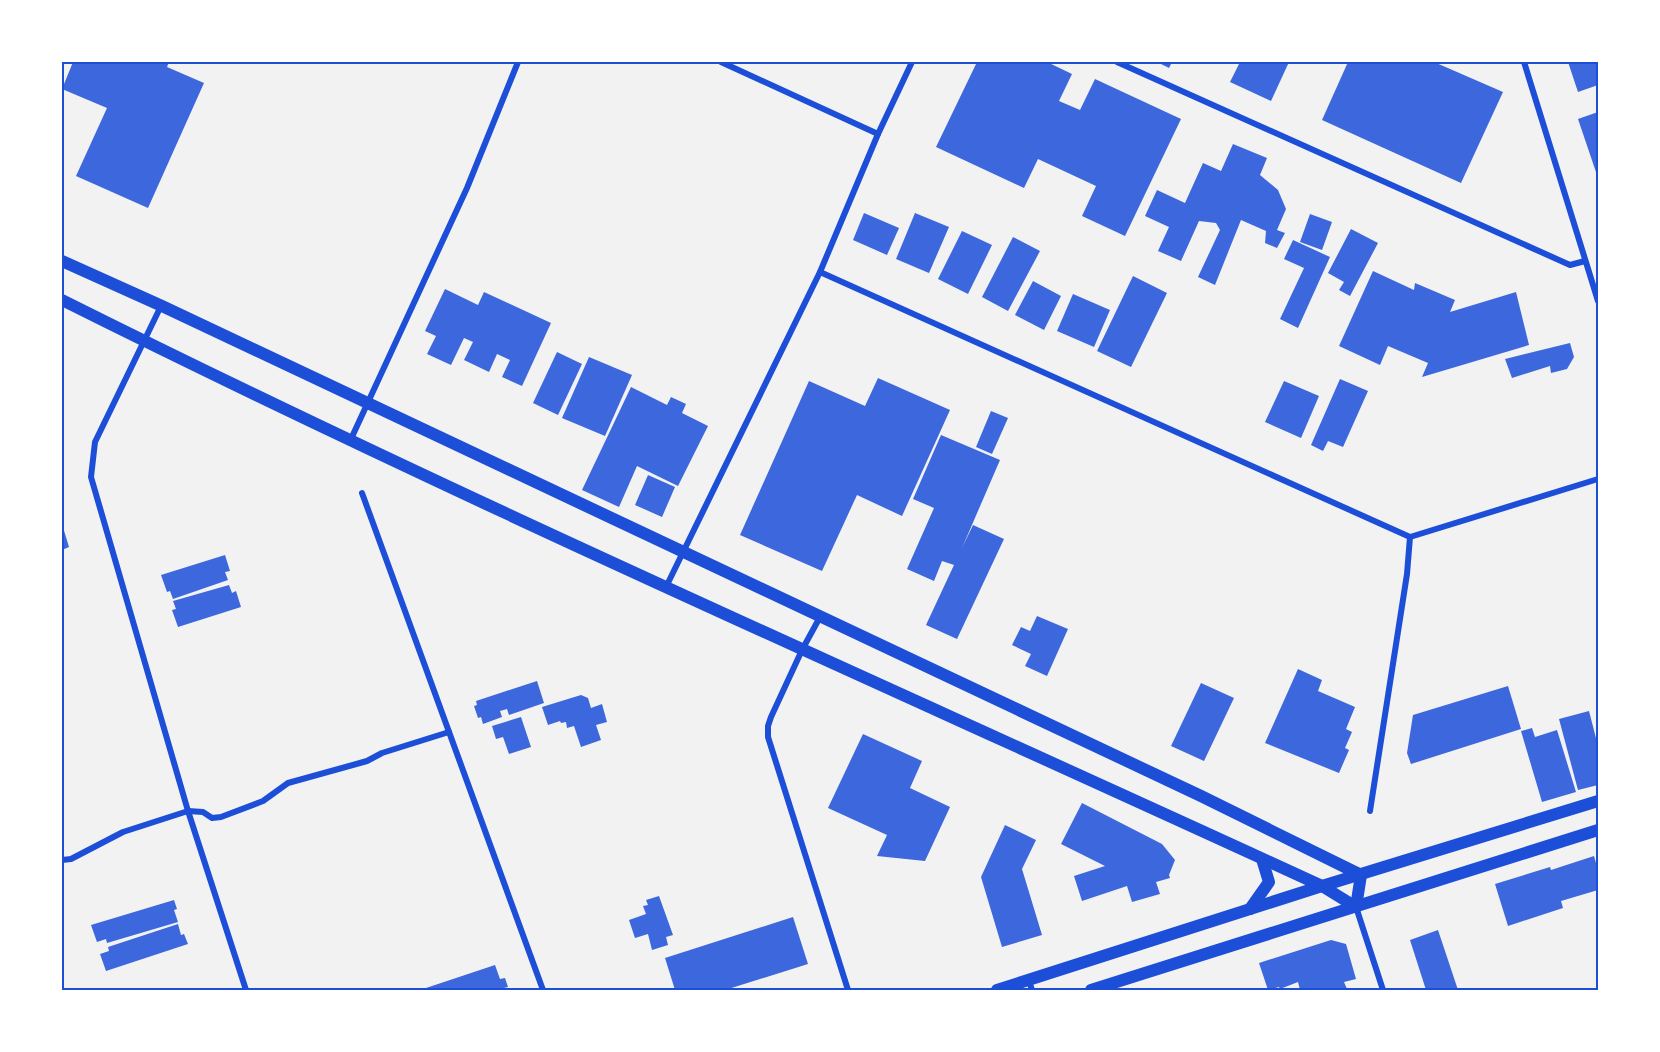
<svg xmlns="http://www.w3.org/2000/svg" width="1660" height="1052" font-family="'Nunito Sans',sans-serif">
  <rect width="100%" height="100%" fill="#f2f2f2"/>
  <g fill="#3d67dc">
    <path d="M73,62H169L167,67L204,83L148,208L76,176L107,108L62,89Z"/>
    <path d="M977,62H1047L1072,74L1059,101L1080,110L1095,79L1181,119L1125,236L1082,216L1096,186L1038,159L1024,188L936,147Z"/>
    <path d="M1157,62H1172L1169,68Z"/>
    <path d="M1240,62H1289L1271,101L1230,82Z"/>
    <path d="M1348,62H1434L1503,92L1461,183L1322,120Z"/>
    <path d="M1568,62H1598V85L1578,92Z"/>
    <path d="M1598,112V178L1578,119Z"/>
    <path d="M1233,144L1267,158L1260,175L1278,190L1286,209L1277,230L1285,233L1277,248L1265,243L1266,231L1241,220L1215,285L1198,277L1220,230L1216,223L1199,221L1181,261L1158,251L1169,227L1145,216L1157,190L1185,203L1203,163L1221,171Z"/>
    <path d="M864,213L899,228L887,255L853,240Z"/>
    <path d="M915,213L949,227L929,273L896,259Z"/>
    <path d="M1310,214L1332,222L1322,250L1300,242Z"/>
    <path d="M1351,229L1378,243L1350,296L1339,290L1344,282L1328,273Z"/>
    <path d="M962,231L992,245L968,294L938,279Z"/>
    <path d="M1013,237L1040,251L1008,311L982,297Z"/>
    <path d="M1293,240L1330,257L1298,328L1280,319L1304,268L1284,259Z"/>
    <path d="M1373,271L1414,290L1415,283L1455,300L1450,312L1516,292L1529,345L1422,377L1428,363L1388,346L1380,365L1339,346Z"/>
    <path d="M1133,276L1167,293L1131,367L1097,351Z"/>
    <path d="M1033,281L1061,296L1044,330L1015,315Z"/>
    <path d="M445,289L478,305L484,292L551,323L522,386L502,377L510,360L497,354L489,372L464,360L473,342L464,338L451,365L427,354L436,336L425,331Z"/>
    <path d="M1073,294L1110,310L1094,347L1057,331Z"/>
    <path d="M1570,343L1574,357L1567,369L1551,373L1550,366L1512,378L1505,359Z"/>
    <path d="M557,352L582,364L558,415L533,403Z"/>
    <path d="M589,357L632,375L605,436L562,418Z"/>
    <path d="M878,378L950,410L902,516L857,495L822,571L740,535L809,381L865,406Z"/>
    <path d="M1340,379L1368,391L1343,447L1328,441L1323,451L1311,445Z"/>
    <path d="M1284,381L1319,396L1301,438L1265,422Z"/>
    <path d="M631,387L667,405L671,397L686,404L682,413L708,426L678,486L637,466L619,507L582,490Z"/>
    <path d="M991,411L1008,418L992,454L976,447Z"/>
    <path d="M941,435L1000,460L962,548L973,525L1004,539L957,639L926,625L954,565L942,561L934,581L907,569L934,508L913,499Z"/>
    <path d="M648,475L675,487L662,517L635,505Z"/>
    <path d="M62,524L69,547L62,550Z"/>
    <path d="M225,555L230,571L225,572L228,580L173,599L170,591L167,592L161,575Z"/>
    <path d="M229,585L232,593L236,591L241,607L178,627L172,610L176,609L173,601Z"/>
    <path d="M1037,616L1068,629L1047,676L1025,666L1031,654L1012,645L1021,627L1030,631Z"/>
    <path d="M1298,669L1322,680L1318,691L1355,707L1346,729L1352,732L1345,748L1349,750L1339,773L1265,743Z"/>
    <path d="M537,681L544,703L509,715L507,709L500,711L502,717L483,724L481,717L478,718L474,706L477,705L476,701Z"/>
    <path d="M1201,683L1234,698L1204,761L1171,746Z"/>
    <path d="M1508,686L1521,729L1411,764L1407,753L1413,715Z"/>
    <path d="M581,695L588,698L591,708L602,704L607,722L596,725L601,740L581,747L574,726L567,728L566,722L561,723L560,721L548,725L542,707Z"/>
    <path d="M1589,711L1598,746V785L1578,790L1559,719Z"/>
    <path d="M521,717L531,747L509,754L503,737L496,739L492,726Z"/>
    <path d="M1532,728L1535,737L1557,730L1576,792L1542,802L1521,731Z"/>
    <path d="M863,734L922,761L910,788L950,807L925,861L877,856L887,835L828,808Z"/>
    <path d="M1082,803L1162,844L1175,860L1169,875L1170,878L1156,882L1160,894L1132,902L1127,886L1082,901L1074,876L1105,866L1061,844Z"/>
    <path d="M1005,825L1036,840L1022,869L1042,935L1002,947L981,877Z"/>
    <path d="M1594,856L1598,870V890L1561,901L1563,908L1508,926L1495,884L1550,867L1551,870Z"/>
    <path d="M659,896L673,935L666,937L668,945L652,950L648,934L635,938L629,920L646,914L643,906L648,905L646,900Z"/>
    <path d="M174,900L177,909L174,910L178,922L107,943L106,939L97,942L91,925Z"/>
    <path d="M793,917L808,964L725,990H675L665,958Z"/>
    <path d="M178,924L181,935L184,934L188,944L106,971L100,954L109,951L108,947Z"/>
    <path d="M1438,930L1458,990H1426L1410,940Z"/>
    <path d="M1331,940L1346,944L1356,979L1344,982L1347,989L1300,990L1298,982L1280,989L1279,987L1268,990L1259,963Z"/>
    <path d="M495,965L500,979L505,978L508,987L496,990H420Z"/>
  </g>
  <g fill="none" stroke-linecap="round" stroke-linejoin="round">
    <g stroke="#1d4ed8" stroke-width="6">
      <path d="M721,62L878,134"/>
      <path d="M1117,62L1570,265L1585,261"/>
      <path d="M1524,62L1598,301"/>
      <path d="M820,272L1410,537"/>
      <path d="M161,306L95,442L91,477L188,811L246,990"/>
      <path d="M351,439L467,188L518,62"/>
      <path d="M362,493L543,990"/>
      <path d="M666,587L820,272L878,134L912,62"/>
      <path d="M820,617L802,650L771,717L768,726V737L848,990"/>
      <path d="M1370,811L1407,574L1410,537L1598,479"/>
      <path d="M62,860L71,859L123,832L188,811L203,812L212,818L221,817L263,801L288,783L367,761L382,753L449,732"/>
      <path d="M1356,907L1383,990"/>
      <path d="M1029,981L1032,990"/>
    </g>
    <g stroke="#1d4ed8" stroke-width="12">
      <path d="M62,261L162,306L1201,796L1361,875"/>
      <path d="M62,300C476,507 901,692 1322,886L1356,907"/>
      <path d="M1356,907L1361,875"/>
      <path d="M1250,909L1269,882L1262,859"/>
      <path d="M997,990L1322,886L1598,801"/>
      <path d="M1091,990L1598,830"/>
    </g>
  </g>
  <rect width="1660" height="1052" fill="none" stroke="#ffffff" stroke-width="126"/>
  <rect x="63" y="63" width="1534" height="926" fill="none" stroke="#1d4ed8" stroke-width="2"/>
</svg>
